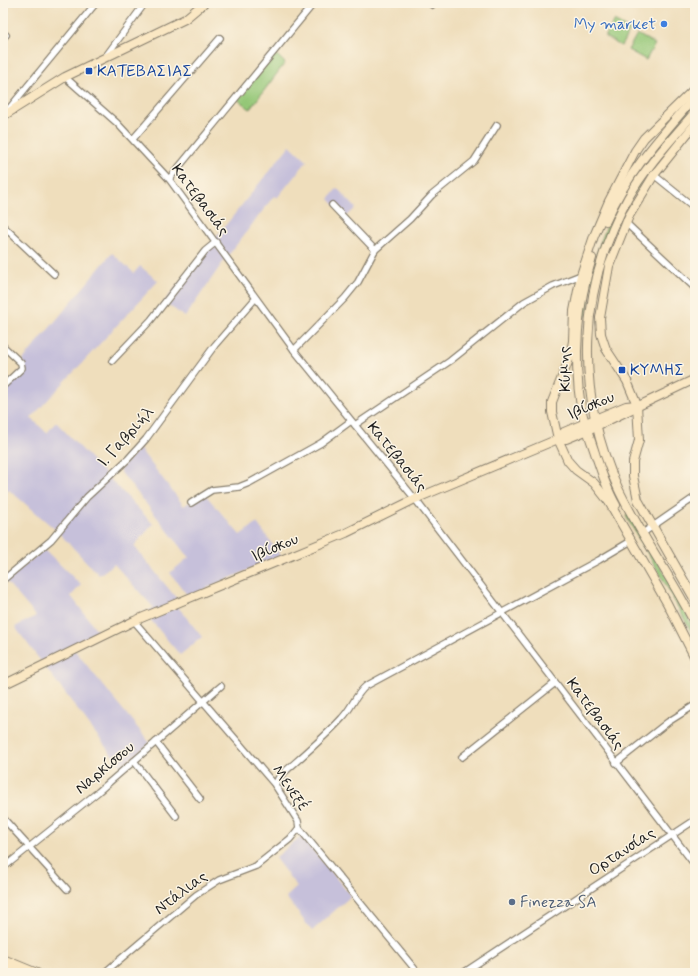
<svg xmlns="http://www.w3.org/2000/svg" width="698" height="976" font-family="Mynerve,sans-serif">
  <rect width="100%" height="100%" fill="#fcf5e5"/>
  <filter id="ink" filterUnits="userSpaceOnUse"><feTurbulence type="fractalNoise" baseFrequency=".025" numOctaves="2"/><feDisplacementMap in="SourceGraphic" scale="8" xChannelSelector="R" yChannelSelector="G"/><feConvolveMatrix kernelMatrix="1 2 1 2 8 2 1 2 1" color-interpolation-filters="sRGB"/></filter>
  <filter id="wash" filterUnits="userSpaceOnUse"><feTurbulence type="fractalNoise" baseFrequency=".012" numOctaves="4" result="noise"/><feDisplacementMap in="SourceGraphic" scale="16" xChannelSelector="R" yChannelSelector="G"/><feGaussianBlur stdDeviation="0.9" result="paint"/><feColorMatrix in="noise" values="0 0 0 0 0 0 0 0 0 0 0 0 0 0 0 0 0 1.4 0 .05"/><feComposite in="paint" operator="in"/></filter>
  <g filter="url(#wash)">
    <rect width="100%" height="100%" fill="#efdebc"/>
    <g fill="#c6c0da">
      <path d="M290,145L307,161L277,198L274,196L221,265L185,317L164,302Z"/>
      <path d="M337,188L356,208L346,217L329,199Z"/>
      <path d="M112,253L134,273L140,266L158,281L31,418L47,433L56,422L153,524L134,546L177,599L174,602L202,637L180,655L144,612L154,608L114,564L99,575L56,530L9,490L3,495V390L23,368L22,361Z"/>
      <path d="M139,448L184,506L203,492L240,535L257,523L281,556L188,596L170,573L189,557L119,470Z"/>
      <path d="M44,549L81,585L71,596L99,633L72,647L150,743L121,767L15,627L36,616L6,581Z"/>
      <path d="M301,836L351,896L312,931L286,897L297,887L275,858Z"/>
    </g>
    <g fill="#94c777" stroke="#58724a">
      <path d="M614,21L630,30L621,46L605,37Z"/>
      <path d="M637,34L655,44L646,60L628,50Z"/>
      <path d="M275,53L285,63L250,109L237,99Z"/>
      <path d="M695,102V106L672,135L607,235L592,281L587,316H583C589,274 601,233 621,196C640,162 669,132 695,102Z"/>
      <path d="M629,514C642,537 695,618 695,639L665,583L626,516Z"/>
    </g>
  </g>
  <g filter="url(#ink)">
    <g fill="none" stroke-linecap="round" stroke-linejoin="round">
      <g stroke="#867d6c" stroke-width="8">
        <g id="street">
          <path d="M432,5L433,3"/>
          <path d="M3,38L6,35"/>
          <path d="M106,56L145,3"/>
          <path d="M65,77L117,123L169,179L294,350L415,499L695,865"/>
          <path d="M7,111L96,3"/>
          <path d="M133,139L220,38"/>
          <path d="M654,175L695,208"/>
          <path d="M169,179L314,3"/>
          <path d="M332,205L375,250"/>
          <path d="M626,223L695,288"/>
          <path d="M3,226L54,274"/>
          <path d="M3,346L21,363L22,368L3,386"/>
          <path d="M294,350L345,298L358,282L375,250L410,219L432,195L474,161L497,125"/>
          <path d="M112,361L151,320L205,251L216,242"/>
          <path d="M355,425L450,361L524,302L553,286L581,275"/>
          <path d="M191,503L212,490L239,487L249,483L321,443L351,421"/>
          <path d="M643,533L695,497"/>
          <path d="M3,580L51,540L87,497L128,459L146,439L215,345L255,299"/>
          <path d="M134,621L275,785L298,821L299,828L418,973"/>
          <path d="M156,742L200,799"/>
          <path d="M462,757L555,683"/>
          <path d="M134,761L176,816"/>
          <path d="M616,763L668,722L695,705"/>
          <path d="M275,785L279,777C300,758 323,739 342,718C352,708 355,695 366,686L599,560L631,541"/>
          <path d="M3,818L67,889"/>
          <path d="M3,868L98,792L221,686"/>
          <path d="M104,973L196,895L219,880L256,866L290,839L299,828"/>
          <path d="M463,973L695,820"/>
        </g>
      </g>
      <g stroke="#867d6c" stroke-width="10">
        <g id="secondary">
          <path d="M695,88L644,138L635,151L609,201L594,236L581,275L574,311L573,341L570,357L552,402V412L558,439L568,461L576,470L594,483L609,502L667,603L695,658"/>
          <path d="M695,112C672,139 646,166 628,198C578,289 575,393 618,488C640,535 672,577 695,624"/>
          <path d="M3,116L65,77L185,19L204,3"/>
          <path d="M695,124L654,175L629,216L609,266L600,318L601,334L606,349L627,381L637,405L639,440L633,462V476L638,500L695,600"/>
          <path d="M606,221C627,173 661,136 695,97"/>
          <path d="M592,258C577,305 573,358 581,407C584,424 591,440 596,456C602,473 607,490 616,505"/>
          <path d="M558,439L564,432L626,406L637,405"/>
          <path d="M3,685L134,621L346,533L415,499L558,439H566L588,430L695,379"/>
          <path d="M3,959L37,973"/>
          <path d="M3,967L18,973"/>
        </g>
      </g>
      <use href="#street" stroke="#fff" stroke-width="5.5"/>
      <use href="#secondary" stroke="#fae7c3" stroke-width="8"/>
    </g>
  </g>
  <circle fill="#3f7fe0" stroke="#fcf5e5" stroke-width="1.5" cx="664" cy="24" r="4"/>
  <g fill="#1a4fb4" stroke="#fcf5e5" stroke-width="1.5">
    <rect x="85" y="67" width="8" height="8" rx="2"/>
    <rect x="618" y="366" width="8" height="8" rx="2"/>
  </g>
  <circle fill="#5c6f8a" stroke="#fcf5e5" stroke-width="1.5" cx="512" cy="902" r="4"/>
  <g text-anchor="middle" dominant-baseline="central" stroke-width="3" stroke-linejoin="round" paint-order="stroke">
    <g font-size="16" fill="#366cbe" stroke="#fcf5e5" text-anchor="end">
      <text x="656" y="24">My market</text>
    </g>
    <g font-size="16" fill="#164399" stroke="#fcf5e5" text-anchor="start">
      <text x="97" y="71">ΚΑΤΕΒΑΣΙΑΣ</text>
      <text x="630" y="370">ΚΥΜΗΣ</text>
    </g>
    <g font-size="16" fill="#1c1c1c" stroke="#fcf5e5">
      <text transform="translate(200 200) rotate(53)">Κατεβασιάς</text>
      <text transform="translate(565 369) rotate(-92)">Κύμης</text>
      <text transform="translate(591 406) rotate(-23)">Ιβίσκου</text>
      <text transform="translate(126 437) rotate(-48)">Ι. Γαβριήλ</text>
      <text transform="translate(397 457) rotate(51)">Κατεβασιάς</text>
      <text transform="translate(275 548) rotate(-23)">Ιβίσκου</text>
      <text transform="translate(595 714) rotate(53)">Κατεβασιάς</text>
      <text transform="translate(105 768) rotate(-40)">Ναρκίσσου</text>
      <text transform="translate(290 788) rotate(55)">Μενεξέ</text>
      <text transform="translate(622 852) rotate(-33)">Ορτανσίας</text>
      <text transform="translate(181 893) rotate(-37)">Ντάλιας</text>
    </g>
    <g font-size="16" fill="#4e5e75" stroke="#fcf5e5" text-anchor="start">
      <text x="520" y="902">Finezza SA</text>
    </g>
  </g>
  <rect width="698" height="976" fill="none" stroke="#fcf5e5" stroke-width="16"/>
</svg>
